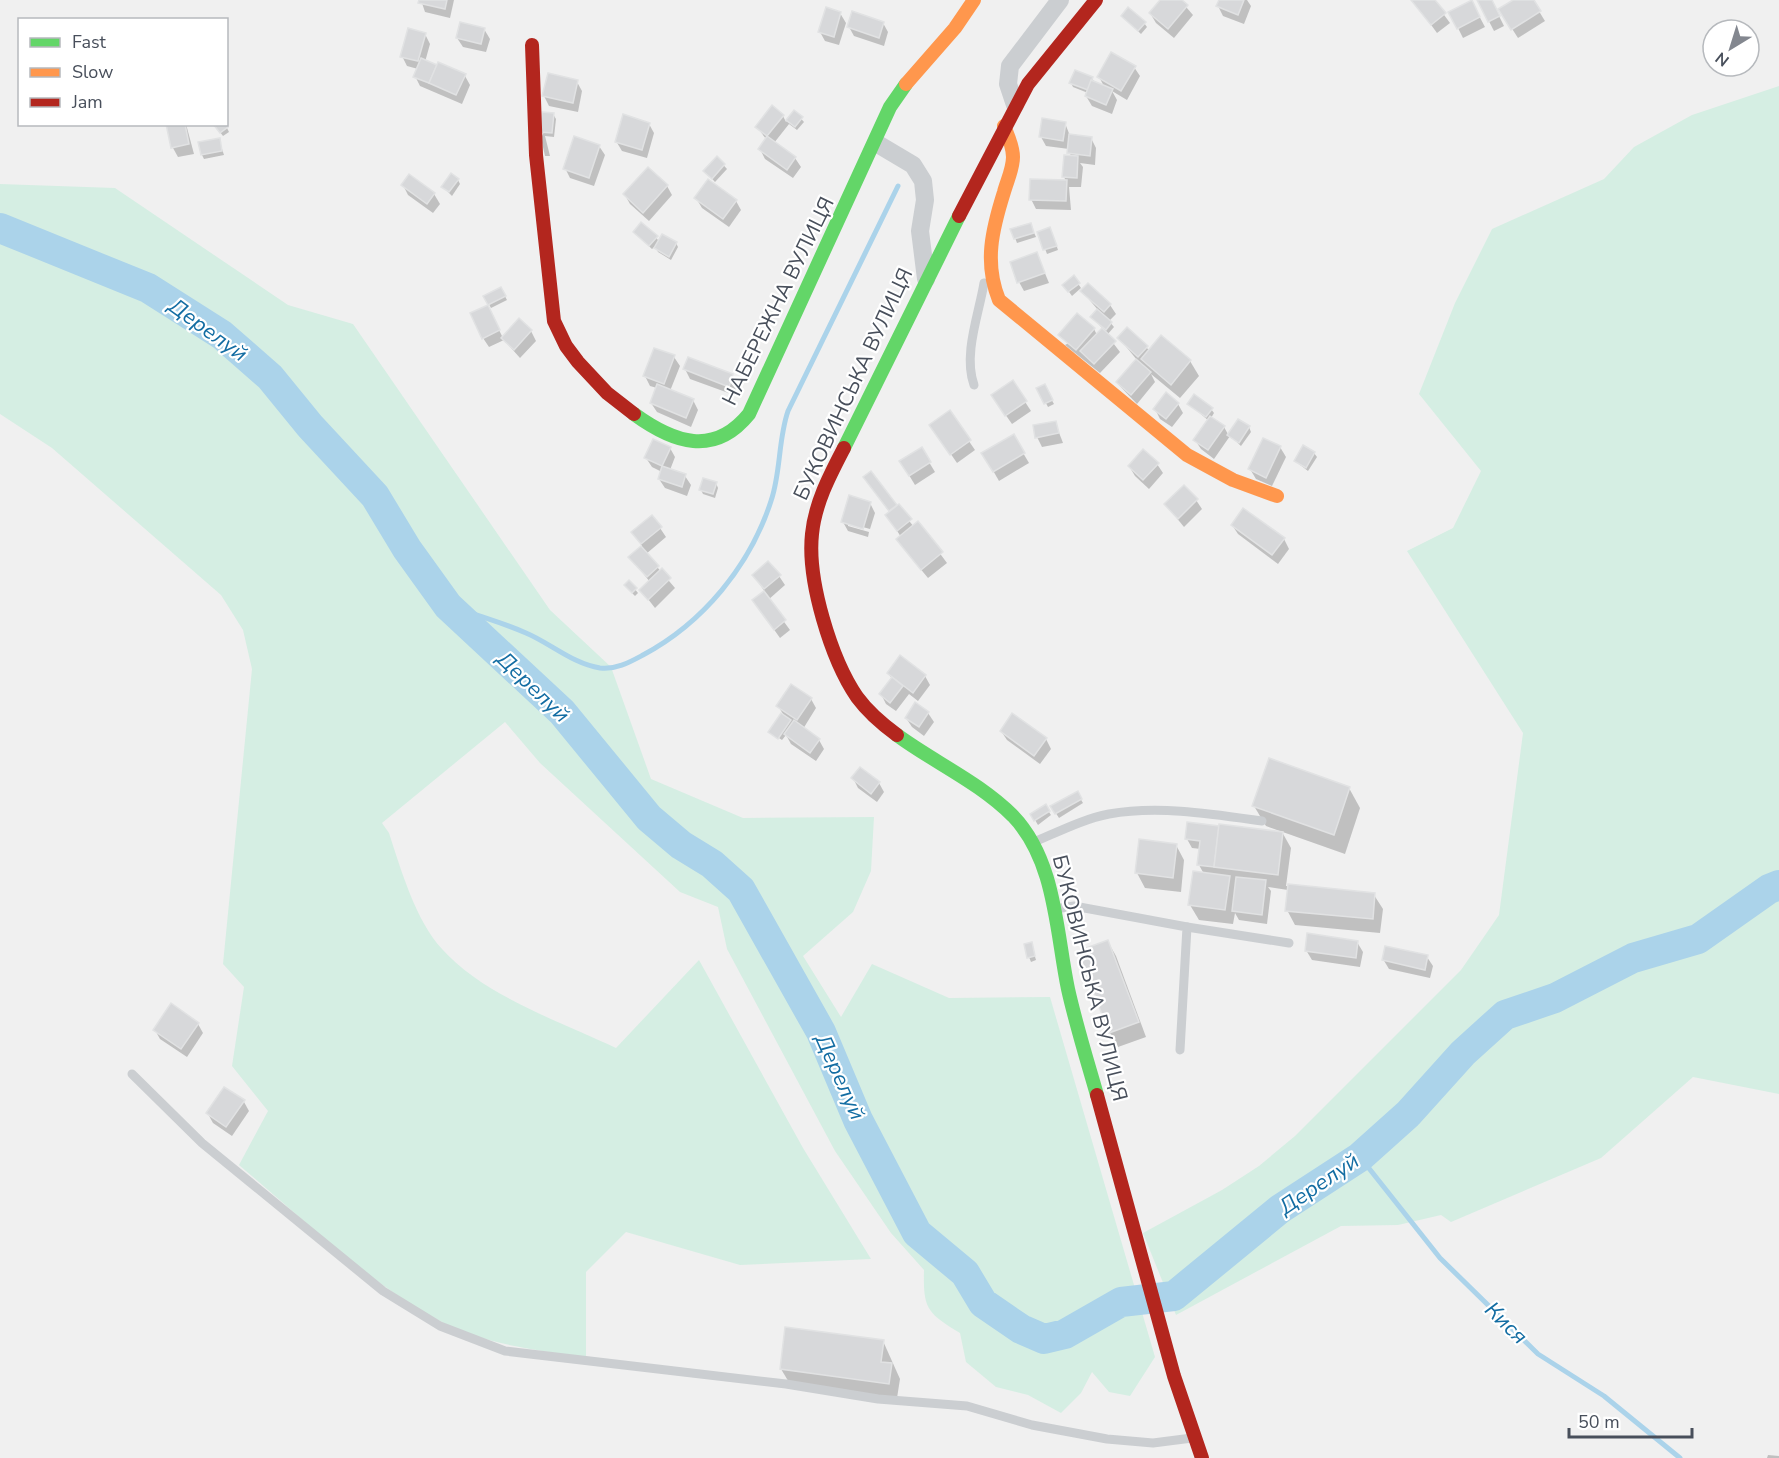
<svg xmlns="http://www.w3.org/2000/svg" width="1779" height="1458" font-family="'Nunito Sans',sans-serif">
  <rect width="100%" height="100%" fill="#f0f0f0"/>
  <g fill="#d5eee3">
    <path d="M1779,86V1094L1693,1077L1601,1158L1451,1222L1441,1215L1398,1225L1341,1226L1176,1315L1143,1233L1222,1190L1259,1166L1295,1136L1461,970L1499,915L1523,733L1407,551L1453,528L1481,471L1419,394L1455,303L1492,229L1604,179L1634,147L1692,115Z"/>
    <path d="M0,184L115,188L288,305L353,324L550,610L611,667L651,779L743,818L874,817L871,871L853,912L803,956L841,1017L872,964L949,998L1050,997L1155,1357L1130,1396L1109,1392L1092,1372L1081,1393L1061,1413L1028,1395L996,1387L966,1362L960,1333C927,1313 923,1309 924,1270L891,1233L835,1151L727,949L718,907L680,892L540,763L505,722L382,823L389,833C401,870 416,921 442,949C484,996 559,1021 616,1048L699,960L803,1148L871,1259L740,1265L626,1232L586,1272V1357C537,1350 485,1345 440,1321C368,1283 302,1218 239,1165L268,1111L232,1066L244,987L223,964L252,669L243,630L221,595L52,448L0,414Z"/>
  </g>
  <g fill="#0003">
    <path d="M421,0H454L450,18L425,12Z"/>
    <path d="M1162,0H1180L1193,15L1174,38L1156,23L1150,13Z"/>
    <path d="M1220,0H1247L1251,6L1244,24L1223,16L1218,6Z"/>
    <path d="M1413,0H1433L1450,23L1437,33Z"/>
    <path d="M1478,0H1491L1504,26L1494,31Z"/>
    <path d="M1516,0H1532L1545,21L1518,38L1500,10Z"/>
    <path d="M1477,12L1485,27L1463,38L1458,28Z"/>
    <path d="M840,13L846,23L839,45L825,41L820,32Z"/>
    <path d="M1122,16L1144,23L1147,27L1141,34Z"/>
    <path d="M883,23L888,32L884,46L854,36L849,27Z"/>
    <path d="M484,29L490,39L486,52L463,47L457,38Z"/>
    <path d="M425,34L430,44L425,62L465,76L470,85L462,104L420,86L415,76L418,69L407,66L402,56Z"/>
    <path d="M1134,67L1140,76L1127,100L1112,91L1117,100L1112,114L1092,106L1086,96L1088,93L1073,87L1071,83L1092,78L1095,83L1105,88L1099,77Z"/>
    <path d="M577,82L582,91L578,112L549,106L544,96Z"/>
    <path d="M795,112L804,122L797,130L789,124L774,143L795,158L801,167L793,178L765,159L760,149L766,139L757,127L783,116L786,122Z"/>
    <path d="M553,114L556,119L554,137L545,136L550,156H545L541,138Z"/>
    <path d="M1065,123L1070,136L1091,138L1096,148L1095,165L1080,163L1083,167L1081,187H1069L1071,210L1036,209L1031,199L1066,181L1064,177L1071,157L1069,149L1046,146L1041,137Z"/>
    <path d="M168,124H186L194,154L178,157L173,148Z"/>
    <path d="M214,124L227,128L229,132L223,136Z"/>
    <path d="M649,124L654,133L647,158L622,151L616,141Z"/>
    <path d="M219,140L224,155L204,159L202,155Z"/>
    <path d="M599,146L605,155L594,186L570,178L565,168Z"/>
    <path d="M717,158L727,169L715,182L705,171Z"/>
    <path d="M458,180L460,184L452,196L443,187Z"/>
    <path d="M403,185L434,194L440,204L433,213L408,195Z"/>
    <path d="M667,186L672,195L649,221L630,204L625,195Z"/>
    <path d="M696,198L736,201L741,210L729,227L702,208Z"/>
    <path d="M1030,224L1036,237L1017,243L1012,230Z"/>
    <path d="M634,232L656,237L659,242L676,243L678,247L671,260L658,252L655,246L652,249Z"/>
    <path d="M1039,233H1052L1058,250L1047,254Z"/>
    <path d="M1037,254L1049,283L1024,291L1019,282Z"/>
    <path d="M1074,278L1081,288L1072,296L1067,289Z"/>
    <path d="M501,289L507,300L491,308L485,297Z"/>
    <path d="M1082,291L1110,305L1116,314L1109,321L1114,327L1107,335L1120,352L1100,373L1065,345L1094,329L1097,335L1103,329L1092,317L1098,310Z"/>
    <path d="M492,316L503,338L531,331L536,341L520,358L504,340L489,347L483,338Z"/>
    <path d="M1127,329L1150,351L1161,337L1190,361L1199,376L1180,398L1151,374L1155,382L1137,404L1117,383L1137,360L1119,338Z"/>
    <path d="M674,357L680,366L670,391L693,400L698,410L691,427L657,412L651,403L657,388L650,386L645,376Z"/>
    <path d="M685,369L732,376L738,385L734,395L690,379Z"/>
    <path d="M1012,382L1031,411L1012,424L998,404Z"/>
    <path d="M1044,386L1054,404L1048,407L1038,388Z"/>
    <path d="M1178,404L1183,413L1172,427L1160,419L1155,409Z"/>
    <path d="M1189,404L1211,409L1214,413L1211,418L1224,427L1229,436L1249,427L1251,432L1241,446L1230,436L1214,459L1201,449L1195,440L1209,421Z"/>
    <path d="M949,412L975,450L957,463L937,434Z"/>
    <path d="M1055,422L1063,443L1042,447L1037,437Z"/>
    <path d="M1013,436L1029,463L999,481L983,453Z"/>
    <path d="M1280,447L1286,457L1272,486L1256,479L1250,469Z"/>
    <path d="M670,448L675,457L670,470L685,476L691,485L687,496L665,488L659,479L662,472L652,467L646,458Z"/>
    <path d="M921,449L935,472L915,485L901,462Z"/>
    <path d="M1314,453L1317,457L1308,471L1295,461Z"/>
    <path d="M1157,464L1163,473L1149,489L1135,476L1129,466Z"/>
    <path d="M871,473L914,527L918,524L947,563L928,578L904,549L898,539L901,537L887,515L890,513L865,478Z"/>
    <path d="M716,483L718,488L715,498L703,494L701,490Z"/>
    <path d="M1196,500L1202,509L1184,527L1166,505Z"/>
    <path d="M870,503L875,513L870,529L848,523V526L869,532L868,537L848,531L843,522Z"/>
    <path d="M1232,525L1284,539L1289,549L1278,564L1238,534Z"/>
    <path d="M660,528L666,537L646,554L675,588L655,608L641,590L650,582L630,557L642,546L633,533Z"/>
    <path d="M754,576H779L785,585L768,600L790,630L780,638L754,601L765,592Z"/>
    <path d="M629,582L638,593L635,596L628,589Z"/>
    <path d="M888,673L925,676L930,685L918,701L909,694L896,711L886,704L881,694L892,679Z"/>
    <path d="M811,699L816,708L803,729L819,740L824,749L816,761L791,744L786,735L782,740L770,732L783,714L778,706Z"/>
    <path d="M928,713L934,722L924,736L912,727L906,718Z"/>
    <path d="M1001,731L1046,739L1051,749L1040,764L1007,740Z"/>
    <path d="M853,778L879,783L884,792L877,802L858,788Z"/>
    <path d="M1349,788L1360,808L1345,854L1266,826L1254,806Z"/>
    <path d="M1077,793L1083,803L1059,818L1052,807Z"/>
    <path d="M1045,806L1051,815L1038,825L1032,815Z"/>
    <path d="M1282,832L1291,848L1286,886L1374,895L1383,909L1380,933L1295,925L1287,910L1288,890L1268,887L1271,891L1267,924L1239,920L1235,913L1233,924L1199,920L1190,905L1204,874L1199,865L1201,849L1192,848L1187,839Z"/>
    <path d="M1176,845L1184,860L1181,892L1145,888L1137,873Z"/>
    <path d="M1108,942L1116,956L1146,1037L1118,1047L1110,1033L1079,952Z"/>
    <path d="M1357,942L1363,952L1360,967L1312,960L1306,950Z"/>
    <path d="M1031,944L1036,960L1031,962L1029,957Z"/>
    <path d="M1427,957L1433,966L1430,978L1389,969L1383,959Z"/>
    <path d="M198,1024L203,1033L187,1057L160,1039L155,1030Z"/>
    <path d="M244,1102L249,1111L232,1136L213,1123L208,1114Z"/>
    <path d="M883,1341L900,1379L897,1398L790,1384L781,1369Z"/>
    <path d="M1768,1455L1779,1456V1458H1767Z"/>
  </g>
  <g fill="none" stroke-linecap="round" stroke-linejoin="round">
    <g stroke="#abd3ea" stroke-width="5">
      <path d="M448,606C474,614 501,622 526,633C550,643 573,664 600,668C616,670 630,662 643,655C703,623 750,566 771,501C781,472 778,440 788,411L898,186"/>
      <path d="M1360,1157L1440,1258L1538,1354L1604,1396L1680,1458"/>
    </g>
    <path stroke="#abd3ea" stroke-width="30" d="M0,228L148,288L222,335L270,377L310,426L375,496L407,549L448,606L562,712L649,818L681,845L712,864L741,890L821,1032L858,1120L917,1233L965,1273L983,1303L1021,1329L1044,1339L1065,1334L1121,1302L1174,1296L1280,1209L1360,1157L1408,1114L1463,1053L1505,1015L1555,998L1633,958L1698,939L1769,889L1779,885"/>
  </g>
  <g fill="#d7d8da" stroke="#e1e2e3" stroke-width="1.5">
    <path d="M419,0H447L445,9L418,3Z"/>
    <path d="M1160,0H1182L1188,5L1168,29L1149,13Z"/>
    <path d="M1219,0H1244L1238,15L1216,6Z"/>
    <path d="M1411,0H1435L1446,13L1431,25Z"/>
    <path d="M1472,0L1480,17L1457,29L1448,12Z"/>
    <path d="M1477,0H1492L1500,16L1488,22Z"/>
    <path d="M1513,0H1534L1541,11L1511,30L1498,9Z"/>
    <path d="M826,7L841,12L834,37L818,32Z"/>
    <path d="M1128,7L1146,22L1138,31L1121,16Z"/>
    <path d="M852,11L884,22L879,38L847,27Z"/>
    <path d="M460,22L485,28L481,44L456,38Z"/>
    <path d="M408,28L426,33L418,61L400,57Z"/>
    <path d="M1111,52L1136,66L1121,91L1097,77Z"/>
    <path d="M421,58L437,65L429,83L413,77Z"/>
    <path d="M438,62L466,74L456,95L429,83Z"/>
    <path d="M1075,70L1093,77L1088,90L1069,83Z"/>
    <path d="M548,73L578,80L573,103L542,96Z"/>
    <path d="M1091,80L1113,89L1106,105L1085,96Z"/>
    <path d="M772,105L784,115L767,136L755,127Z"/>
    <path d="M794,110L803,117L795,127L786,120Z"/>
    <path d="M542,112L554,113L552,133L540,132Z"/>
    <path d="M623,114L650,123L642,150L615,142Z"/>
    <path d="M1042,118L1066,122L1063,141L1039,137Z"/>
    <path d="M166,124H185L189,144L171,148Z"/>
    <path d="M213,124H226L228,127L220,133Z"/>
    <path d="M1069,134L1092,137L1090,156L1067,153Z"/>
    <path d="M574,136L600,145L589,178L563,169Z"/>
    <path d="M767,136L796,157L787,170L758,149Z"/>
    <path d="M220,138L222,151L201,155L198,142Z"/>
    <path d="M1064,155L1078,156L1077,178L1062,177Z"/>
    <path d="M717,156L725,164L712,179L703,171Z"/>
    <path d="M648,167L668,185L643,213L623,194Z"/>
    <path d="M451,173L459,179L449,192L441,187Z"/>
    <path d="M409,174L435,193L427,204L401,185Z"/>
    <path d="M708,179L737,200L723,219L694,198Z"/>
    <path d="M1030,179L1067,180L1066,201L1029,200Z"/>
    <path d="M641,222L658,236L649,246L633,232Z"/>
    <path d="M1031,223L1034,233L1014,239L1010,229Z"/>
    <path d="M1050,227L1057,246L1043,250L1037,232Z"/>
    <path d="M662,234L677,242L669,257L654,248Z"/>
    <path d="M1037,252L1045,273L1017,283L1010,262Z"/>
    <path d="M1074,275L1080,283L1068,292L1062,285Z"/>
    <path d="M1088,283L1111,304L1104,312L1080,291Z"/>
    <path d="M501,287L506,296L488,305L483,296Z"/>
    <path d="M488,305L500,330L482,339L470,313Z"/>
    <path d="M1097,309L1112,322L1106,330L1090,317Z"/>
    <path d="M1077,313L1095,328L1076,350L1058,335Z"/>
    <path d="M519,318L532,330L514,350L501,338Z"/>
    <path d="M1127,327L1148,346L1138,357L1117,338Z"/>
    <path d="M1102,328L1116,341L1094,364L1080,351Z"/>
    <path d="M1161,335L1191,360L1171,385L1141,359Z"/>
    <path d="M654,348L675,355L664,384L643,376Z"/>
    <path d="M688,357L733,374L729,387L683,369Z"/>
    <path d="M1136,359L1151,372L1131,395L1116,382Z"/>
    <path d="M1013,380L1027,401L1005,416L991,395Z"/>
    <path d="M657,384L694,399L686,418L650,403Z"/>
    <path d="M1045,384L1053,400L1044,404L1036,388Z"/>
    <path d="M1166,392L1179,403L1166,419L1153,409Z"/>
    <path d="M1194,394L1213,408L1206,417L1187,404Z"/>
    <path d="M950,410L971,440L950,455L929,425Z"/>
    <path d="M1210,416L1225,426L1208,450L1193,440Z"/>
    <path d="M1238,419L1250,426L1239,443L1227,435Z"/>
    <path d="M1056,421L1059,433L1035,438L1033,425Z"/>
    <path d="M1014,434L1025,453L993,472L981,453Z"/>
    <path d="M1263,438L1281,446L1266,478L1248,469Z"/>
    <path d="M653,439L671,447L662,466L644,458Z"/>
    <path d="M1303,445L1315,452L1306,468L1294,461Z"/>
    <path d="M922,447L931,462L909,476L899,461Z"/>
    <path d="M1143,449L1159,463L1143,480L1128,466Z"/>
    <path d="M662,466L686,474L682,487L658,479Z"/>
    <path d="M871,471L897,505L889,511L863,477Z"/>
    <path d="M703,478L717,482L713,494L699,490Z"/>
    <path d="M1184,485L1198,499L1178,519L1164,504Z"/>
    <path d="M849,495L871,502L863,529L841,522Z"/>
    <path d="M899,504L912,519L897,531L885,515Z"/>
    <path d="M1243,508L1285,538L1272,555L1231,525Z"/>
    <path d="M652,515L662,527L641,544L631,532Z"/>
    <path d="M918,521L943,552L921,570L896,539Z"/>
    <path d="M641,546L659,566L647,577L628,557Z"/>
    <path d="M768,561L781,575L764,589L752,575Z"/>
    <path d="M662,568L671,578L648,600L639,590Z"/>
    <path d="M629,580L637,588L632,593L624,585Z"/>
    <path d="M764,591L786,620L774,630L752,600Z"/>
    <path d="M900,655L926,675L913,693L887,673Z"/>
    <path d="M892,677L903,686L890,703L879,694Z"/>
    <path d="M791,684L812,698L797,720L776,706Z"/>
    <path d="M915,702L929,712L919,727L905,718Z"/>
    <path d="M781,713L791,720L778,739L768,732Z"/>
    <path d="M1012,713L1047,738L1034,756L1000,731Z"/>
    <path d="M794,720L820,739L810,753L784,734Z"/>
    <path d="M1269,758L1350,787L1334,835L1252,806Z"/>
    <path d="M860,767L880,782L871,794L851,778Z"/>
    <path d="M1078,791L1082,799L1055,814L1050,806Z"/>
    <path d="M1046,804L1050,811L1034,821L1030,814Z"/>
    <path d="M1187,822L1219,826L1214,867L1197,865L1200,841L1185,839Z"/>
    <path d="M1219,824L1283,832L1278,875L1214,867Z"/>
    <path d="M1139,839L1177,844L1173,878L1135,873Z"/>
    <path d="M1193,871L1230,876L1225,910L1188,905Z"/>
    <path d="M1236,877L1266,880L1262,915L1232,911Z"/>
    <path d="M1288,884L1375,893L1373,919L1285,911Z"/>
    <path d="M1307,933L1358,941L1356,958L1305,951Z"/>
    <path d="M1108,940L1139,1022L1109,1033L1078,951Z"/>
    <path d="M1032,942L1035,956L1027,958L1024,944Z"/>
    <path d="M1385,946L1428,955L1425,970L1382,960Z"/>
    <path d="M171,1003L199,1023L181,1049L153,1030Z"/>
    <path d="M224,1087L245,1100L226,1127L206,1113Z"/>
    <path d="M785,1327L884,1340L881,1362L892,1363L889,1384L780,1369Z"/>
  </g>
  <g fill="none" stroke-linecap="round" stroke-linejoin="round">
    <g stroke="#cbced1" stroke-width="9">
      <path d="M974,385C963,354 979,314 984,283"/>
      <path d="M1034,842C1058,832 1083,819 1109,814C1158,805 1213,814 1262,821"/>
      <path d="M1055,909L1074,906L1187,927L1180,1050"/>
      <path d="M1187,927L1289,943"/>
      <path d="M132,1074L202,1143L383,1291L440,1326L505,1351L786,1384L878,1399L967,1406L1032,1425L1107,1439L1153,1443L1192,1438"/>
    </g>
    <g stroke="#cbced1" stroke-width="18">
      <path d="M1015,105L1008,84L1010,66L1060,0"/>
      <path d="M876,143L913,165L923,181L925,200L920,231L926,279"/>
    </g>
    <g stroke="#63d668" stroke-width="14">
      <path d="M634,414C674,443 714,457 749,414L890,107L906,84"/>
      <path d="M844,448L959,216"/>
      <path d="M897,735C935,763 979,782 1013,816C1056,861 1056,932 1068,989C1076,1025 1087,1060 1097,1095"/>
    </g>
    <g stroke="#ff974d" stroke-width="14">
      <path d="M906,84L955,28L974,0"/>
      <path d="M1004,126C1008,136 1013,146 1013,157C1013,169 1007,181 1004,192C992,230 984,263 999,300L1187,455L1233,480L1277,496"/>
    </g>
    <g stroke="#b3261e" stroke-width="14">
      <path d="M532,45L536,155L554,321L566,346L578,362L607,393L634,414"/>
      <path d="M959,216L1028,84L1096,0"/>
      <path d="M844,448C830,475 815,503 812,534C807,580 831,659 857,697C868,712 882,724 897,735"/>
      <path d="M1097,1095L1174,1376L1202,1458"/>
    </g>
  </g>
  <g text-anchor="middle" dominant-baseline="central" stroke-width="4.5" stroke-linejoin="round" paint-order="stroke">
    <g font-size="21" fill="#484f5b" stroke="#fff">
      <text transform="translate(778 301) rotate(-64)">НАБЕРЕЖНА ВУЛИЦЯ</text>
      <text transform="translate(853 384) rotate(-65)">БУКОВИНСЬКА ВУЛИЦЯ</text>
      <text transform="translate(1090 978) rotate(76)">БУКОВИНСЬКА ВУЛИЦЯ</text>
    </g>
    <g font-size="22" font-style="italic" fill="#136da3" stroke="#fff">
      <text transform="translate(208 330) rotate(36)">Дерелуй</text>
      <text transform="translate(533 687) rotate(44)">Дерелуй</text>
      <text transform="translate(840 1077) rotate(66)">Дерелуй</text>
      <text transform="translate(1319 1184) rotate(-34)">Дерелуй</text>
      <text transform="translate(1506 1323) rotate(44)">Кися</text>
    </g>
  </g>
  <rect x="18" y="18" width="210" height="108" fill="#ffffff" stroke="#b6b9bd" stroke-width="1.5"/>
  <rect x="30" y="38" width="30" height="9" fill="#63d668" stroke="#b6b9bd" stroke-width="1.5"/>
  <text x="72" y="48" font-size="18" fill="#484f5b">Fast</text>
  <rect x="30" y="68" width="30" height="9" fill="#ff974d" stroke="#b6b9bd" stroke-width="1.5"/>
  <text x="72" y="78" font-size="18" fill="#484f5b">Slow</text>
  <rect x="30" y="98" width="30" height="9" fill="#b3261e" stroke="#b6b9bd" stroke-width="1.5"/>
  <text x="72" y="108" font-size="18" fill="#484f5b">Jam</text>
  <g transform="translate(1731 48) rotate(218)"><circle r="28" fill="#ffffff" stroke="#b6b9bd" stroke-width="1.5"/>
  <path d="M0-4.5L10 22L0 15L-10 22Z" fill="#83878f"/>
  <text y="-9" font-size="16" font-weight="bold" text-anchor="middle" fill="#484f5b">N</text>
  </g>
  <path d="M1569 1428v9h123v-9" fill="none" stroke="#484f5b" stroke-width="3"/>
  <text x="1578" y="1428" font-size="18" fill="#484f5b" stroke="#ffffff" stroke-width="4.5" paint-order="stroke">50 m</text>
</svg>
